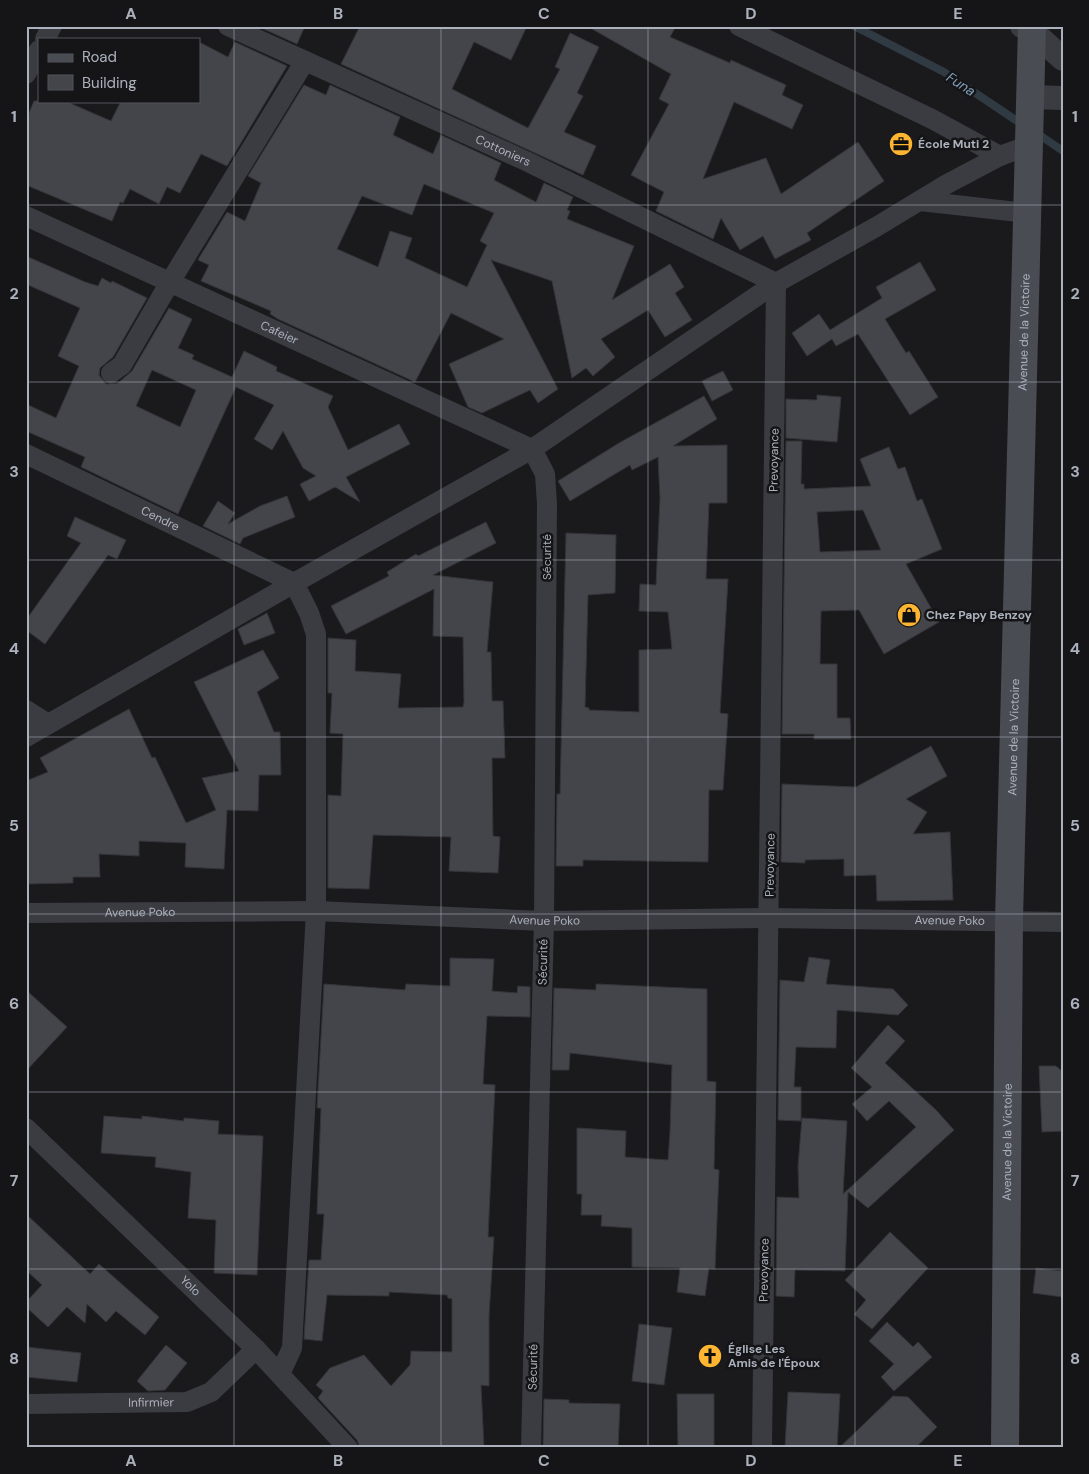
<svg xmlns="http://www.w3.org/2000/svg" width="1089" height="1474" font-family="'DM Sans',sans-serif">
  <rect width="100%" height="100%" fill="#1a1a1d"/>
  <g fill="none" stroke-linecap="round" stroke-linejoin="round">
    <g stroke="#2f3a43" stroke-width="8">
      <path d="M854,26L944,72L1023,125"/>
      <path d="M1035,132L1063,151"/>
    </g>
  </g>
  <g fill="#44454a" stroke="#343439" fill-rule="evenodd">
    <path d="M257,26H305L297,44Z"/>
    <path d="M360,26H527L511,60L474,42L452,89L528,128L560,69L555,67L570,33L599,47L577,93L583,96L564,132L596,146L583,175L341,64Z"/>
    <path d="M587,26H676L670,37L730,63L731,60L786,85L782,95L803,105L792,129L734,102L703,179L766,158L781,194L858,142L884,181L807,233L811,240L775,259L763,236L740,250L721,218L713,239L656,211L664,192L631,175L669,104L659,99L671,74Z"/>
    <path d="M199,42L228,57L235,42L287,66L227,166L201,154L180,193L167,187L159,204L130,189L123,203L120,202L112,221L26,185V120L34,101H65L111,121L121,101H199Z"/>
    <path d="M304,85L326,95L330,85L400,117L393,135L433,154L441,135L501,163L494,180L536,202L544,183L573,197L567,210L570,211L567,219L634,246L612,300L670,264L684,287L675,293L692,320L665,337L648,310L601,339L615,357L593,376L586,368L572,378L552,281L491,260L558,389L538,403L530,390L482,413L468,407L449,364L504,339L451,313L415,382L278,319L270,314L271,311L201,281L209,265L198,260L199,258L227,212L245,221L261,183L248,176ZM424,184L494,213L480,241L487,245L467,287L405,258L412,238L390,231L378,267L337,249L362,196L412,215Z"/>
    <path d="M26,256L85,282L98,286L102,278L111,283L112,281L147,298L113,357L100,368L99,375L106,384L118,383L132,371L169,308L192,319L178,348L194,355L192,359L232,377L244,351L277,367L276,371L333,396L328,407L348,450L399,424L410,444L346,477L360,502L335,487L309,501L300,484L316,476L303,468L283,431L272,450L254,439L274,405L236,387L178,514L81,467L85,457L26,431V404L56,418L79,366L58,356L80,308L26,284ZM152,370L196,390L180,427L136,406Z"/>
    <path d="M920,262L936,290L885,319L906,353L909,351L938,397L910,415L858,334L836,346L832,339L807,356L792,333L819,314L830,330L882,298L876,287Z"/>
    <path d="M723,371L733,390L712,401L702,381Z"/>
    <path d="M817,395L841,397L837,442L786,438V399L817,400Z"/>
    <path d="M704,396L717,419L673,446L727,445V503H709L706,579H728L720,713L728,714L723,790H709L708,862L583,860V866H556L557,794H560L566,533L616,535L615,593L588,595L585,707L589,708V710L639,712V650L672,649L668,612L639,611L640,584L656,585L660,498L658,457L632,470L630,465L570,501L558,481L619,443Z"/>
    <path d="M786,441H802L801,484H804V489L871,486L860,459L889,447L898,469L905,467L917,501L922,499L942,549L906,564L939,622L884,654L859,610L821,611L820,664H837V718H850L851,739H814V734H782ZM863,510L881,550L820,552L817,512Z"/>
    <path d="M287,496L295,517L243,538L240,544L203,526L218,501L235,513L228,524L260,506Z"/>
    <path d="M75,517L126,540L117,559L108,555L45,644L26,630V620L81,543L67,536Z"/>
    <path d="M486,522L496,543L433,575L493,582L487,652H491L492,701H503L505,758H492L493,836L500,837L498,873L449,871L451,837L373,835L369,889L328,888V795L341,796L343,734L330,733L332,693H328V638L356,640L355,671L401,674L398,708L463,707L464,702L463,637L433,636L434,589L346,634L331,606L389,576L387,572L416,554L418,556Z"/>
    <path d="M267,613L275,633L244,645L238,629Z"/>
    <path d="M263,650L279,678L257,692L274,732H280L281,775H259L258,811L227,810L224,869L185,867L186,843L139,841V856L99,854L100,877H73V883L26,884V781L48,772L40,758L129,709L152,758L155,757L186,823L216,810L202,778L239,771L194,682Z"/>
    <path d="M931,746L947,776L906,799L927,812L913,834L950,832L953,900L877,901L876,875L844,876V859L805,860V863L781,862L782,784L856,787Z"/>
    <path d="M809,957L830,960L826,984L893,989L908,1005L898,1015L837,1010L836,1048L796,1047L794,1087H801V1121L778,1120L780,980L804,982Z"/>
    <path d="M450,958L494,959L492,991L517,993L518,986L530,987V1017L487,1016L483,1084L495,1085L488,1237H494L489,1316V1386L481,1385L484,1448H360L357,1440L318,1398L323,1391L316,1385L330,1368L364,1355L391,1386L410,1365L411,1351L452,1352V1299L448,1298L447,1295L389,1292V1296L327,1295L322,1341L304,1339L309,1260H321L324,1214H317L321,1108H317L324,984L405,990L406,984L450,986Z"/>
    <path d="M596,984L707,989V1081L716,1082L714,1169L719,1170L715,1269L709,1268L705,1296L677,1292L680,1268L632,1267V1228L601,1226L602,1215H581L582,1194H577V1128L626,1131L625,1157L668,1160L670,1132L672,1065L570,1053L569,1070H552L554,988L596,990Z"/>
    <path d="M26,990L67,1027L26,1071Z"/>
    <path d="M888,1025L905,1041L885,1063L936,1110L954,1130L868,1208L848,1192L845,1271L795,1270L794,1297L776,1296L777,1197L799,1198L798,1166L802,1118L847,1121L843,1194L916,1127L889,1101L867,1121L852,1104L872,1087L851,1068Z"/>
    <path d="M1039,1066H1056L1063,1072V1131L1042,1132Z"/>
    <path d="M104,1116L142,1119V1116L184,1121V1118L219,1121L218,1134L263,1136L257,1275L214,1273L216,1220L188,1218L191,1172L155,1167L156,1157L101,1153Z"/>
    <path d="M26,1214L90,1274L99,1264L159,1317L145,1335L116,1311L106,1322L87,1304L85,1323L67,1307L48,1327L26,1307V1302L42,1285L26,1270Z"/>
    <path d="M890,1232L928,1268L872,1329L854,1314L866,1300L845,1280Z"/>
    <path d="M1036,1268L1063,1271V1297L1033,1293Z"/>
    <path d="M887,1322L913,1347L918,1342L932,1357L894,1391L881,1377L894,1364L869,1341Z"/>
    <path d="M639,1324L672,1328L664,1385L632,1381Z"/>
    <path d="M166,1345L187,1363L165,1390L148,1391L137,1381Z"/>
    <path d="M26,1347L81,1353L77,1382L26,1377Z"/>
    <path d="M788,1392L840,1394L837,1448H785Z"/>
    <path d="M677,1394H714V1448H678Z"/>
    <path d="M893,1396L908,1397L937,1427L915,1448H839Z"/>
    <path d="M544,1399L569,1400V1403L620,1404L618,1448H543Z"/>
  </g>
  <g fill="none" stroke-linecap="round" stroke-linejoin="round">
    <g stroke="#3b3c42" stroke-width="20">
      <path id="s1" d="M228,26L526,161L776,283L762,1448"/>
      <path d="M739,26L932,119L1000,156"/>
      <path d="M45,39L52,26"/>
      <path d="M26,74L39,50"/>
      <path d="M920,201L1027,213"/>
      <path id="s2" d="M26,216L532,449L545,474L547,504L544,921L531,1448"/>
      <path d="M111,373L122,365L170,282L305,61"/>
      <path id="s3" d="M26,454L294,583L309,613L316,634V911L292,1348L280,1374"/>
      <path d="M26,710L48,724"/>
      <path d="M26,737L294,583L532,449L776,283L876,227L947,184L1000,156L1027,146"/>
      <path id="s4" d="M26,913L316,911L544,921L769,918L1063,922"/>
      <path id="s5" d="M26,1128L256,1349L348,1448"/>
      <path id="s6" d="M26,1404L187,1402L211,1392L256,1349"/>
    </g>
    <g stroke="#3b3c42" stroke-width="24">
      <path d="M1022,26L1032,31L1063,59"/>
      <path d="M1031,97L1063,98"/>
    </g>
    <path stroke="#494c53" stroke-width="28" id="s7" d="M1005,1448L1009,920L1032,26"/>
  </g>
  <path fill="none" stroke="#acb2bd" stroke-width="1" stroke-opacity="0.55" d="M234,26V1448M441,26V1448M648,26V1448M855,26V1448M26,205H1063M26,382H1063M26,560H1063M26,737H1063M26,914H1063M26,1092H1063M26,1269H1063"/>
  <defs>
    <g id="office-disc" transform="scale(1.25)"><circle r="9.5" fill="#fdb532" stroke="#151518"/><path d="M-6-3h4V-5.5h4V-3h4V5H-6ZM-1-4.5V-3h2v-1.5ZM-6 0V1H6V0Z" fill="#111"/></g>
    <g id="shop-disc" transform="scale(1.25)"><circle r="9.5" fill="#fdb532" stroke="#151518"/><path d="M-5-2.5h2.3a2.7 3.5 0 0 1 5.4 0H5L5.5 6h-11ZM-1.5-2.5h3a1.5 2.3 0 0 0-3 0Z" fill="#111"/></g>
    <g id="church-disc" transform="scale(1.25)"><circle r="9.5" fill="#fdb532" stroke="#151518"/><path d="M-1.2-6h2.4v3.5h3.3v2.4h-3.3V6h-2.4V-.1h-3.3v-2.4h3.3Z" fill="#111"/></g>
  </defs>
  <g fill-rule="evenodd">
    <use href="#office-disc" x="901" y="144"/>
    <use href="#shop-disc" x="909" y="615"/>
    <use href="#church-disc" x="710" y="1356"/>
  </g>
  <g text-anchor="middle" dominant-baseline="central" stroke-width="5" stroke-linejoin="round" paint-order="stroke">
    <g font-size="12" font-weight="bold" fill="#acb2bd" stroke="#151518" text-anchor="start">
      <text x="918" y="144">École Muti 2</text>
      <text x="926" y="615">Chez Papy Benzoy</text>
      <text x="728" y="1349">Église Les<tspan x="728" dy="14">Amis de l'Époux</tspan></text>
    </g>
    <g font-size="12" fill="#acb2bd" stroke="#151518">
      <text stroke="none"><textPath href="#s1" startOffset="302">Cottoniers</textPath></text>
      <text stroke="none"><textPath href="#s7" startOffset="1116">Avenue de la Victoire</textPath></text>
      <text stroke="none"><textPath href="#s2" startOffset="279">Cafeier</textPath></text>
      <text transform="translate(774 460) rotate(-89)">Prevoyance</text>
      <text stroke="none"><textPath href="#s3" startOffset="149">Cendre</textPath></text>
      <text transform="translate(547 557) rotate(-90)">Sécurité</text>
      <text stroke="none"><textPath href="#s7" startOffset="711">Avenue de la Victoire</textPath></text>
      <text transform="translate(770 865) rotate(-89)">Prevoyance</text>
      <text stroke="none"><textPath href="#s4" startOffset="114">Avenue Poko</textPath></text>
      <text stroke="none"><textPath href="#s4" startOffset="519">Avenue Poko</textPath></text>
      <text stroke="none"><textPath href="#s4" startOffset="924">Avenue Poko</textPath></text>
      <text transform="translate(543 962) rotate(-89)">Sécurité</text>
      <text stroke="none"><textPath href="#s7" startOffset="306">Avenue de la Victoire</textPath></text>
      <text transform="translate(764 1270) rotate(-89)">Prevoyance</text>
      <text stroke="none"><textPath href="#s5" startOffset="228">Yolo</textPath></text>
      <text transform="translate(533 1367) rotate(-89)">Sécurité</text>
      <text stroke="none"><textPath href="#s6" startOffset="125">Infirmier</textPath></text>
    </g>
    <g font-size="14" font-style="italic" fill="#82a1b9" stroke="#151518">
      <text transform="translate(961 84) rotate(33)">Funa</text>
    </g>
  </g>
  <rect width="1089" height="1474" fill="none" stroke="#151518" stroke-width="55"/>
  <rect x="38" y="38" width="162" height="65" fill="#151518" stroke="#51545a"/>
  <rect x="48" y="54" width="25" height="8" fill="#494c53" stroke="#51545a"/>
  <text x="82" y="62" font-size="15" fill="#acb2bd">Road</text>
  <rect x="48" y="75" width="25" height="15" fill="#44454a" stroke="#51545a"/>
  <text x="82" y="88" font-size="15" fill="#acb2bd">Building</text>
  <rect x="28" y="28" width="1034" height="1418" fill="none" stroke="#acb2bd" stroke-width="2"/>
  <g font-size="16" text-anchor="middle" font-weight="bold" fill="#acb2bd">
    <text x="131" y="19">A</text>
    <text x="338" y="19">B</text>
    <text x="544" y="19">C</text>
    <text x="751" y="19">D</text>
    <text x="958" y="19">E</text>
    <text x="14" y="122">1</text>
    <text x="1075" y="122">1</text>
    <text x="14" y="299">2</text>
    <text x="1075" y="299">2</text>
    <text x="14" y="477">3</text>
    <text x="1075" y="477">3</text>
    <text x="14" y="654">4</text>
    <text x="1075" y="654">4</text>
    <text x="14" y="831">5</text>
    <text x="1075" y="831">5</text>
    <text x="14" y="1009">6</text>
    <text x="1075" y="1009">6</text>
    <text x="14" y="1186">7</text>
    <text x="1075" y="1186">7</text>
    <text x="14" y="1364">8</text>
    <text x="1075" y="1364">8</text>
    <text x="131" y="1466">A</text>
    <text x="338" y="1466">B</text>
    <text x="544" y="1466">C</text>
    <text x="751" y="1466">D</text>
    <text x="958" y="1466">E</text>
  </g>
</svg>
